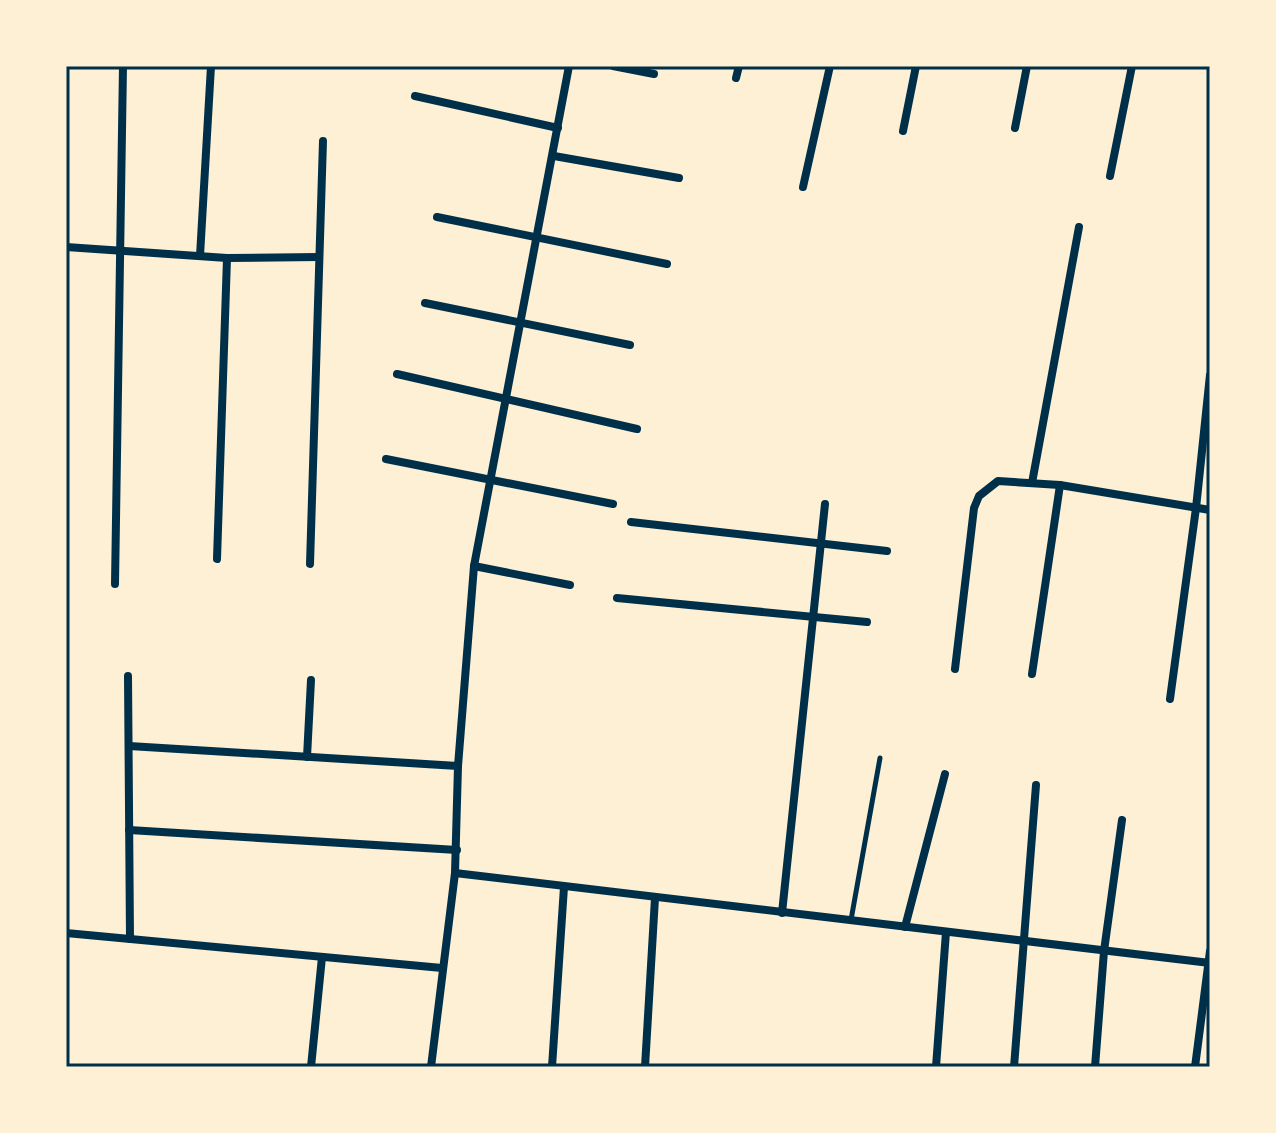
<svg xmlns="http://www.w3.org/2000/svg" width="1276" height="1133" font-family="Raleway,sans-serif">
  <rect width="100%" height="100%" fill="#fdf0d5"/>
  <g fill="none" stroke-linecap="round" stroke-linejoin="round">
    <path stroke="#003049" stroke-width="5" d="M851,920L880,758"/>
    <g stroke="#003049" stroke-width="8">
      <path d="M613,66L654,74"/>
      <path d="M736,78L739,66"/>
      <path d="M415,96L558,128"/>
      <path d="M1015,128L1027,66"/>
      <path d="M903,131L916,66"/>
      <path d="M554,156L679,178"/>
      <path d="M1110,176L1132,66"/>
      <path d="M803,187L830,66"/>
      <path d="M437,217L667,264"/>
      <path d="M66,247L227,258L319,257"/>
      <path d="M200,256L211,66"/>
      <path d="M425,303L630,345"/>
      <path d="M397,374L637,429"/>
      <path d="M386,459L613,504"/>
      <path d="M1032,483L1079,227"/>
      <path d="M631,522L887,551"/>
      <path d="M217,559L227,258"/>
      <path d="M310,564L323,141"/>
      <path d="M474,566L570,585"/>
      <path d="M115,584L123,66"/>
      <path d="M617,598L867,622"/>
      <path d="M955,669L974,508L979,496L998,481L1060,485L1210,510"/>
      <path d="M1032,674L1060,485"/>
      <path d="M128,676L130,939"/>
      <path d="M1170,699L1196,508L1210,375"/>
      <path d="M129,746L458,766"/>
      <path d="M307,757L311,680"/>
      <path d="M129,830L457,850"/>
      <path d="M455,873L1210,963"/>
      <path d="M782,913L825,504"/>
      <path d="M905,927L945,774"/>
      <path d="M66,933L442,968"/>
      <path d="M311,1067L322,957"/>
      <path d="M431,1067L455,873L458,766L474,566L569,66"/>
      <path d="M552,1067L564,887"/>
      <path d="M645,1067L655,898"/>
      <path d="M936,1067L946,932"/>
      <path d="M1014,1067L1036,785"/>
      <path d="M1095,1067L1104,951L1122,820"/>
      <path d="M1195,1067L1210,951"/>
    </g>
  </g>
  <rect width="1276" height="1133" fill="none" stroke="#fdf0d5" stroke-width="136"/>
  <rect x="68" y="68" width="1140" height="997" fill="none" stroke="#003049" stroke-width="3"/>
</svg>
